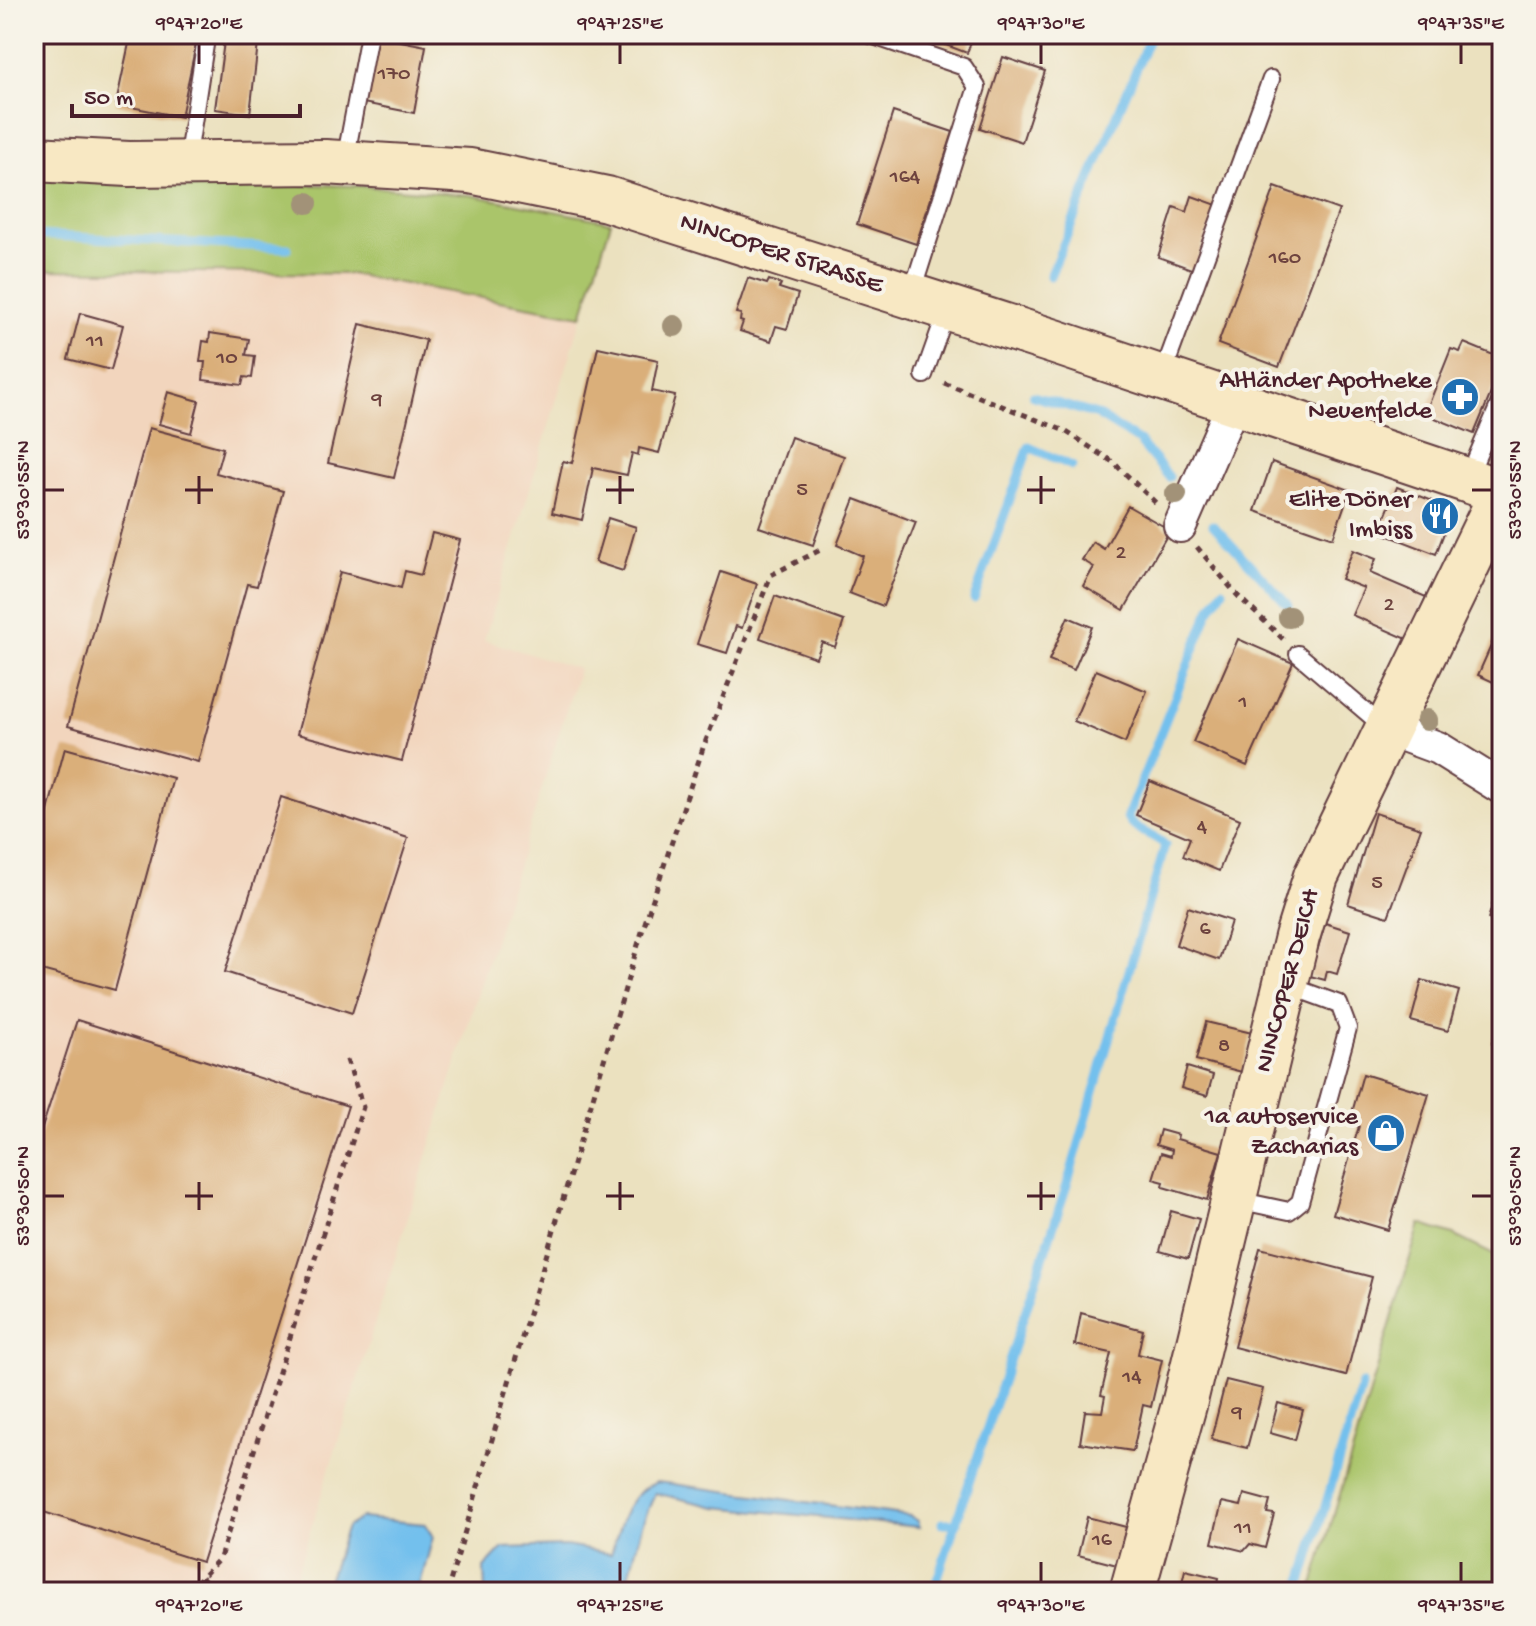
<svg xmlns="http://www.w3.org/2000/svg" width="1536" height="1626" font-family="'Gochi Hand',sans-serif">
  <rect width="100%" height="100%" fill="#f7f3e8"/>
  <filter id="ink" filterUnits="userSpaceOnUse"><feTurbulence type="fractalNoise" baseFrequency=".0125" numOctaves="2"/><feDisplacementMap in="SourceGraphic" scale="16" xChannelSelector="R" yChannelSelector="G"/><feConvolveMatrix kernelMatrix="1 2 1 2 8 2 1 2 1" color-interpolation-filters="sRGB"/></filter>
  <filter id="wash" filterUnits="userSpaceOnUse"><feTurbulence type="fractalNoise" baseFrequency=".006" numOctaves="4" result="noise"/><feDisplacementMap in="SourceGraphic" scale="32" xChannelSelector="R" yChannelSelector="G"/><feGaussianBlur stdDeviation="1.8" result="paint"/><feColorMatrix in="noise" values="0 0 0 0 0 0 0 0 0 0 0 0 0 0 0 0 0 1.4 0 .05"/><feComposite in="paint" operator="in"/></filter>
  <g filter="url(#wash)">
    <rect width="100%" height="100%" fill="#ebe1bf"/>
    <path fill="#f2d5bd" d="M36,270L350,274L582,316L484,640L579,669L291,1592H34Z"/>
    <g fill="#aac56b" stroke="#7a724b" stroke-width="2">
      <path d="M34,174L142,181L360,186L470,195L611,222L582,316L350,274L34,270Z"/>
      <path d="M1420,1224L1453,1235L1502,1259V1592H1311Z"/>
    </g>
    <g fill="#73c0ed" stroke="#5e708c" stroke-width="2">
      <path d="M657,1482L910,1516L918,1521L920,1527L716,1507L655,1493L642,1525L625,1592H485L484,1568L503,1548L566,1546L611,1554C621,1525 625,1493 657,1482Z"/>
      <path d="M361,1518L425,1524L433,1537L418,1592L332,1591L328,1581L347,1527Z"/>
    </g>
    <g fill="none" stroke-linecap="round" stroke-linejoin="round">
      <g stroke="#73c0ed" stroke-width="9">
        <path d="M34,235L288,248"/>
        <path d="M1050,276L1151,34"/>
        <path d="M1033,396L1097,415L1139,441L1169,477"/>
        <path d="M1213,525L1289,606"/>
        <path d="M974,599L1029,447L1072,466"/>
        <path d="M942,1523H957"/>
        <path d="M933,1592L1067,1185L1161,860L1165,845C1154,833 1134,833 1127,817L1209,612L1223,590"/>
        <path d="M1299,1592L1362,1384"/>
      </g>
    </g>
    <g id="blocks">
      <g fill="#daaf7a">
        <path d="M131,34H198L181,117L116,104Z"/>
        <path d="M225,34H259L250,114L215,109Z"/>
        <path d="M917,34H974L967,53Z"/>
        <path d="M375,36L426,46L414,113L363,103Z"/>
        <path d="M1003,57L1045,71L1022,142L980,128Z"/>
        <path d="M893,112L953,132L916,244L857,224Z"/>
        <path d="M1275,187L1339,210L1279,367L1218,344Z"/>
        <path d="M1192,196L1217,205L1194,270L1158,257L1174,207L1187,212Z"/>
        <path d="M748,278L767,284L769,280L781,284L779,288L798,294L787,329L776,326L771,341L740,331L743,322L740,321L741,314L736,313Z"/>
        <path d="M80,313L123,325L111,370L68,359Z"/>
        <path d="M360,324L426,340L394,478L328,463Z"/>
        <path d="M210,333L249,339L246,355L255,356L252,378L244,377L242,385L203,380L205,362H200L203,341L209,342Z"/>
        <path d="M1464,343L1496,356L1492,365L1501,369L1474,434L1425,414L1451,349L1460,352Z"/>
        <path d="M598,347L658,360L652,391L675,396L659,453L639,448L638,455L632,453L627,475L593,468L582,520L552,513L563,461L572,463Z"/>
        <path d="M168,392L199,401L191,433L159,424Z"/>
        <path d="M149,428L223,448L216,473L283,491L257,586L247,584L198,762L68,726Z"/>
        <path d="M791,437L844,456L813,545L759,527Z"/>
        <path d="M1272,462L1350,490L1333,538L1255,511Z"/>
        <path d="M1397,487L1453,509L1436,554L1379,532Z"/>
        <path d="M855,499L916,522L883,606L849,593L863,556L837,545Z"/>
        <path d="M1128,506L1170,530L1124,610L1083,586L1094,567L1082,560L1093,542L1104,549Z"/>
        <path d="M608,518L636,527L623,571L595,562Z"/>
        <path d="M432,533L460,540L402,761L297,734L340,572L401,588L405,571L421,575Z"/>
        <path d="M1353,550L1376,559L1370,573L1426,597L1407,639L1352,615L1364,588L1341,579Z"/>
        <path d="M721,572L757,584L742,628L736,626L727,653L697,644Z"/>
        <path d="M775,596L844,621L835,647L822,642L816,658L760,638Z"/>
        <path d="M1068,617L1092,627L1074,670L1049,660Z"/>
        <path d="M1502,621V686L1478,675Z"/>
        <path d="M1238,639L1293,663L1247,766L1193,742Z"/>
        <path d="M1096,670L1147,691L1125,743L1074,721Z"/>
        <path d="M65,748L173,778L115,990L34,968V863Z"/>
        <path d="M1150,781L1240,819L1219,871L1183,856L1190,838L1136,815Z"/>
        <path d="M281,797L408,838L352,1013L225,972Z"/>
        <path d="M1375,813L1421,828L1388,917L1348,904Z"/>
        <path d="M1501,877H1502V924L1488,919Z"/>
        <path d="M1188,907L1231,921L1219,960L1176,945Z"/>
        <path d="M1325,923L1350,931L1337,974L1327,971L1325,980L1310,976Z"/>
        <path d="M1422,980L1459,991L1448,1031L1411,1021Z"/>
        <path d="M1501,1016H1502V1047L1492,1043Z"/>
        <path d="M77,1020L348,1106L202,1562L34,1509V1153Z"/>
        <path d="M1206,1022L1252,1033L1242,1072L1196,1060Z"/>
        <path d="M1187,1067L1213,1075L1207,1096L1181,1088Z"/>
        <path d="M1363,1074L1429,1094L1388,1230L1333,1214L1359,1126L1349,1123Z"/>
        <path d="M1160,1130L1178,1135L1177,1139L1221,1152L1207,1200L1163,1187L1164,1182L1153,1179L1161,1153L1171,1156L1172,1150L1156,1145Z"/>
        <path d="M1171,1211L1199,1219L1188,1259L1160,1251Z"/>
        <path d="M1260,1248L1372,1277L1346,1376L1234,1347Z"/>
        <path d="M1081,1313L1143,1330L1138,1354L1162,1360L1151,1407L1143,1405L1133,1451L1080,1443L1085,1411L1102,1412L1105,1396L1101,1395L1111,1353L1075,1345Z"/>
        <path d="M1226,1380L1263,1389L1247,1448L1211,1439Z"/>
        <path d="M1278,1403L1303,1410L1295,1440L1270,1433Z"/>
        <path d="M1244,1494L1270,1501L1267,1513L1274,1514L1265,1548L1250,1544L1244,1551L1212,1543L1222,1502L1241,1506Z"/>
        <path d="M1087,1517L1126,1527L1117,1565L1078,1555Z"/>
        <path d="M1185,1570L1219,1578L1216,1592L1180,1591Z"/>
      </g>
    </g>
  </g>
  <g filter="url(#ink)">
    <use href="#blocks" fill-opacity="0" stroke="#623c41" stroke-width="2"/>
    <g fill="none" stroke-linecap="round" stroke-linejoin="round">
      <g stroke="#623c41" stroke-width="20">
        <g id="lane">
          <path d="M868,34L964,67L977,87L911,295"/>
          <path d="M345,161L369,34"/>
          <path d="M187,162L205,45"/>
          <path d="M924,375L947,310"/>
          <path d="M1162,376L1271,79"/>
          <path d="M1468,478L1502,398"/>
          <path d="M1298,654L1385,728"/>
          <path d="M1237,1200L1289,1211L1300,1202L1348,1028L1339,1004L1287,985"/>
        </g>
      </g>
      <g stroke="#623c41" stroke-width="36">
        <g id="street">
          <path d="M1180,526L1234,402"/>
          <path d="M1387,729L1438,748L1502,788"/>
        </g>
      </g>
      <g stroke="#623c41" stroke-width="48">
        <g id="secondary">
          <path d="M34,159L129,164L325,162L470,171L607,199L1055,342L1502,492"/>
          <path d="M1132,1592L1184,1405L1297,937L1316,876L1502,493"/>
        </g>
      </g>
      <g stroke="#623c41" stroke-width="5" stroke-dasharray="6 6" stroke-linecap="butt">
        <path d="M944,383L1065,431L1113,462L1158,505"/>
        <path d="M1197,547L1237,595L1283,639"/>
        <path d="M201,1577L214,1592"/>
        <path d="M188,1592L220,1558L363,1107L346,1057"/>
        <path d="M447,1592L640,938L703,748L771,575L822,549"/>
      </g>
      <use href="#lane" stroke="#fff" stroke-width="16"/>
      <use href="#street" stroke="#fff" stroke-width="32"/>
      <use href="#secondary" stroke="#f8e8c3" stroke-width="44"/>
    </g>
    <g fill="#a29278">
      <circle cx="307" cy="203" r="11"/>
      <circle cx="674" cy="326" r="11"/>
      <circle cx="1176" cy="494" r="11"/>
      <circle cx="1289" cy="617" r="11"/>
      <circle cx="1427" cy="720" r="11"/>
    </g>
  </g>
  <path fill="none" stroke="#4a1f2b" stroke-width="3" d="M199,44V64M620,44V64M1041,44V64M1461,44V64M199,476V504M620,476V504M1041,476V504M44,490H64M185,490H213M606,490H634M1027,490H1055M1472,490H1492M199,1182V1210M620,1182V1210M1041,1182V1210M44,1196H64M185,1196H213M606,1196H634M1027,1196H1055M1472,1196H1492M199,1562V1582M620,1562V1582M1041,1562V1582M1461,1562V1582"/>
  <defs>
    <g id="pharmacy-disc" transform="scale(2)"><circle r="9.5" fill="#1f6fb2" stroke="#f7f3e8"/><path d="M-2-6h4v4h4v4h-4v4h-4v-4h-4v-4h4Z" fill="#fff"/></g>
    <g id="restaurant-disc" transform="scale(2)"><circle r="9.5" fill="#1f6fb2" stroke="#f7f3e8"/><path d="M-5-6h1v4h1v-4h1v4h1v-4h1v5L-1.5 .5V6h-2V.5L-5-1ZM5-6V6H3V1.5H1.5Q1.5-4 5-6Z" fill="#fff"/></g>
    <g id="shop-disc" transform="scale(2)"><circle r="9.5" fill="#1f6fb2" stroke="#f7f3e8"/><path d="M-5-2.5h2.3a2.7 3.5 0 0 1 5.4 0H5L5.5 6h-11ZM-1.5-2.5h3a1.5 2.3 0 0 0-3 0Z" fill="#fff"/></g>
  </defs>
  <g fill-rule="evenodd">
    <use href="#pharmacy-disc" x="1460" y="397"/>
    <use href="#restaurant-disc" x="1440" y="516"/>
    <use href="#shop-disc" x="1386" y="1133"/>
  </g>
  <g text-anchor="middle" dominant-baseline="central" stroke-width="8" stroke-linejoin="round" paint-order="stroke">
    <g font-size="22" fill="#6e433f">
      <text x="394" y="75">170</text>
      <text x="905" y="178">164</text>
      <text x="1285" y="259">160</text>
      <text x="95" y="342">11</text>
      <text x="227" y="359">10</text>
      <text x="377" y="401">9</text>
      <text x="802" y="491">5</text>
      <text x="1121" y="554">2</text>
      <text x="1389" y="606">2</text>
      <text x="1243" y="703">1</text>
      <text x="1202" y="828">4</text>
      <text x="1377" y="884">5</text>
      <text x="1205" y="930">6</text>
      <text x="1224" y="1047">8</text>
      <text x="1132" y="1378">14</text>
      <text x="1237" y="1414">9</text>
      <text x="1243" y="1529">11</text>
      <text x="1102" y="1541">16</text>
    </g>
    <g font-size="26" fill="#4a1f2b" stroke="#f7f3e8">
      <text transform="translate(781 255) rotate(18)">NINCOPER STRASSE</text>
      <text transform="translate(1289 981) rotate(-75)">NINCOPER DEICH</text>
    </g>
    <g font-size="26" fill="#4a1f2b" stroke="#f7f3e8" text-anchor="end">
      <text x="1432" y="382">Altländer Apotheke<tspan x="1432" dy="30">Neuenfelde</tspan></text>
      <text x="1412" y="501">Elite Döner<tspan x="1412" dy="30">Imbiss</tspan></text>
      <text x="1358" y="1118">1a autoservice<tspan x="1358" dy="30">Zacharias</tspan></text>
    </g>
  </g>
  <rect width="1536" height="1626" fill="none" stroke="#f7f3e8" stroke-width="88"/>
  <path d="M72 104v12h228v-12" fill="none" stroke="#4a1f2b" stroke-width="4"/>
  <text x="84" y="104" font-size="24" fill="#4a1f2b" stroke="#f7f3e8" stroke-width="6" paint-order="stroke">50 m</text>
  <rect x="44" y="44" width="1448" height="1538" fill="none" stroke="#4a1f2b" stroke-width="3"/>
  <g font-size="20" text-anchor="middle" fill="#4a1f2b">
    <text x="199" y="29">9°47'20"E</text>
    <text x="620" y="29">9°47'25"E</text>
    <text x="1041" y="29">9°47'30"E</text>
    <text x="1461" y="29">9°47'35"E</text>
    <text transform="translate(22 490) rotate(-90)" y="7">53°30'55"N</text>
    <text transform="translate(1514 490) rotate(-90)" y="7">53°30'55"N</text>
    <text transform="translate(22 1196) rotate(-90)" y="7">53°30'50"N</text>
    <text transform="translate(1514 1196) rotate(-90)" y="7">53°30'50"N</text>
    <text x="199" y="1611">9°47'20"E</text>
    <text x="620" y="1611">9°47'25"E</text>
    <text x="1041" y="1611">9°47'30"E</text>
    <text x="1461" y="1611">9°47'35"E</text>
  </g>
</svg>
